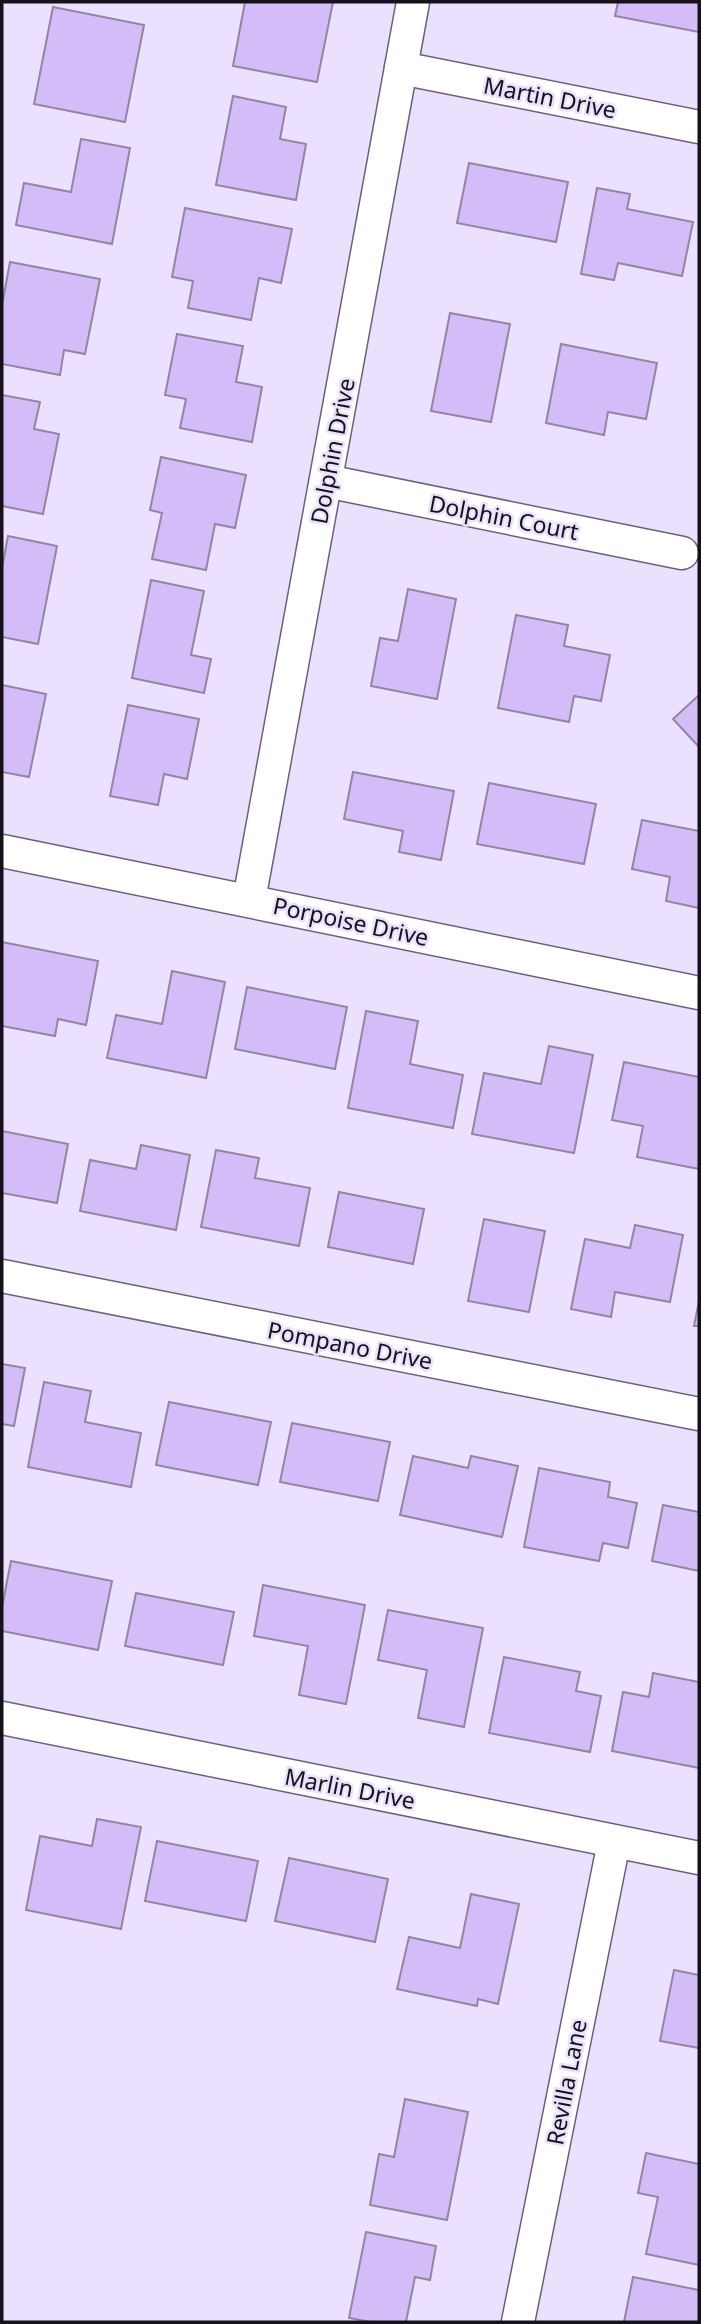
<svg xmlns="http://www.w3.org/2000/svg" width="701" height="2324" font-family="'Noto Sans',sans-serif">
  <rect width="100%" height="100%" fill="#ebe0fe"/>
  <g fill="#d3bcf8" stroke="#9187a2" stroke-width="2">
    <path d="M245,2H333L317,82L233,66Z"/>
    <path d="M618,2H699V32L615,16Z"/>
    <path d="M53,7L144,25L125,122L34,104Z"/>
    <path d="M233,96L286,107L280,139L306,144L296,200L216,185Z"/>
    <path d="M81,139L130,148L112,244L16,225L24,183L71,192Z"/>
    <path d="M469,163L568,182L556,242L457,223Z"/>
    <path d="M597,188L630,194L627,209L693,222L682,276L618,263L614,280L581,274Z"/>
    <path d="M185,208L292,229L281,283L259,278L251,320L188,308L193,281L172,277Z"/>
    <path d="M10,262L100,279L85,354L64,350L60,375L2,364V305Z"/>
    <path d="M450,313L510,324L491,422L431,411Z"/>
    <path d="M177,334L243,346L236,382L262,387L252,442L180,428L186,399L165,395Z"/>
    <path d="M561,344L657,363L646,419L608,412L604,435L546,423Z"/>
    <path d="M2,395L40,402L34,429L59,434L43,514L2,506Z"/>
    <path d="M161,457L246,475L235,528L215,524L206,570L152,559L162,513L150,510Z"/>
    <path d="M8,536L57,546L38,644L2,637V568Z"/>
    <path d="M151,580L204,591L191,655L211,659L204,693L132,678Z"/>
    <path d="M408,589L456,599L437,699L371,686L380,638L398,641Z"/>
    <path d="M516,615L568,625L564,646L610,655L601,701L574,696L569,722L498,708Z"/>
    <path d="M2,685L46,694L29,777L2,772Z"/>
    <path d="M699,695V747L673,719Z"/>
    <path d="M128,705L199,719L187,779L164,774L158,805L110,796Z"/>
    <path d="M353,772L454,791L441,860L399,852L403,831L344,819Z"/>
    <path d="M489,783L596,804L584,864L477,844Z"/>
    <path d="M642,820L699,831V908L666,901L670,877L632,869Z"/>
    <path d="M2,942L98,961L86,1025L58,1019L55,1036L2,1026Z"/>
    <path d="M172,971L225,982L206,1078L107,1058L116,1015L162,1024Z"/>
    <path d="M247,987L347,1007L335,1069L235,1049Z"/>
    <path d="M366,1011L418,1021L410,1064L463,1075L453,1128L348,1108Z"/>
    <path d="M549,1046L593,1055L574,1153L472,1134L484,1073L541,1084Z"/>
    <path d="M624,1062L699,1077V1169L637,1157L643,1126L612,1120Z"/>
    <path d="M2,1131L68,1144L57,1203L2,1193Z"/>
    <path d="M141,1145L190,1155L176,1230L80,1211L90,1160L136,1169Z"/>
    <path d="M216,1150L259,1158L255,1178L310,1188L299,1246L201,1227Z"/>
    <path d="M339,1192L424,1209L413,1264L328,1247Z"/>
    <path d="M484,1219L545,1231L529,1312L468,1301Z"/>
    <path d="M635,1225L683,1235L670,1302L615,1292L611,1317L571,1309L585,1239L630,1248Z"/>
    <path d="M699,1301V1326H694Z"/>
    <path d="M2,1364L25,1368L14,1426L2,1424Z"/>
    <path d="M44,1382L91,1391L85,1422L141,1433L131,1487L28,1467Z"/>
    <path d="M169,1402L271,1422L258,1485L156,1465Z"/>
    <path d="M292,1423L390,1442L378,1501L280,1482Z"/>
    <path d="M413,1456L468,1468L471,1456L518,1466L502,1537L400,1515Z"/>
    <path d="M539,1468L610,1482L608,1497L637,1503L628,1548L603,1543L599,1561L524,1547Z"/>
    <path d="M663,1505L699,1512V1571L652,1561Z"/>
    <path d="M11,1561L112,1581L98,1650L2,1631V1607Z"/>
    <path d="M263,1585L365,1605L346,1704L299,1695L308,1646L254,1636Z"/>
    <path d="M136,1593L234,1612L223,1665L125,1646Z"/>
    <path d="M388,1610L483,1628L464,1727L418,1718L427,1670L378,1660Z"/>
    <path d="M504,1657L580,1672L576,1691L601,1696L590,1752L489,1733Z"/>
    <path d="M653,1673L699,1682V1768L612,1751L623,1692L649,1697Z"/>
    <path d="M97,1819L141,1827L121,1929L26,1910L40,1836L92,1846Z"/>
    <path d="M157,1841L258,1861L246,1921L145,1901Z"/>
    <path d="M289,1858L388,1879L375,1942L275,1921Z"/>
    <path d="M471,1894L519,1904L498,2004L478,1999L477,2006L397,1989L409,1937L460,1948Z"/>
    <path d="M674,1970L699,1975V2048L660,2041Z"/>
    <path d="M405,2099L468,2112L447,2220L370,2205L379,2154L394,2157Z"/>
    <path d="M646,2153L699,2164V2265L646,2254L658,2197L638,2193Z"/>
    <path d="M366,2232L436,2246L430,2280L415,2277L406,2322H371L349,2318Z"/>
    <path d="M633,2277L699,2290V2322H624Z"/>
  </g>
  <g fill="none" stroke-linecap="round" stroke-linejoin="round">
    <g stroke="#6b617b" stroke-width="35">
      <g id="minor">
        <path d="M401,68L699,127"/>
        <path d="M326,481L682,553"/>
        <path d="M2,851L699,993"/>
        <path d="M249,900L413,2"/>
        <path d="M2,1276L699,1414"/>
        <path d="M2,1718L699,1858"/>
        <path d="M518,2322L614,1842"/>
      </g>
    </g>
    <use href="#minor" stroke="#fff" stroke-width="32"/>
  </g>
  <g text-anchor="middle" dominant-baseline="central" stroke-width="5" stroke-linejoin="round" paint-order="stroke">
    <g font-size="23" fill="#16121c" stroke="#ebe0fe">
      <text transform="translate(550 97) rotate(11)">Martin Drive</text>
      <text transform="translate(332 451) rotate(-79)">Dolphin Drive</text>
      <text transform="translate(504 517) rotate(11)">Dolphin Court</text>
      <text transform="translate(351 921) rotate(12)">Porpoise Drive</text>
      <text transform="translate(350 1345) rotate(11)">Pompano Drive</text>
      <text transform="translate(350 1788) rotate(11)">Marlin Drive</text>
      <text transform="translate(566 2082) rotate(-79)">Revilla Lane</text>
    </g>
  </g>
  <rect width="701" height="2324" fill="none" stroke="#16121c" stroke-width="7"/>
</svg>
